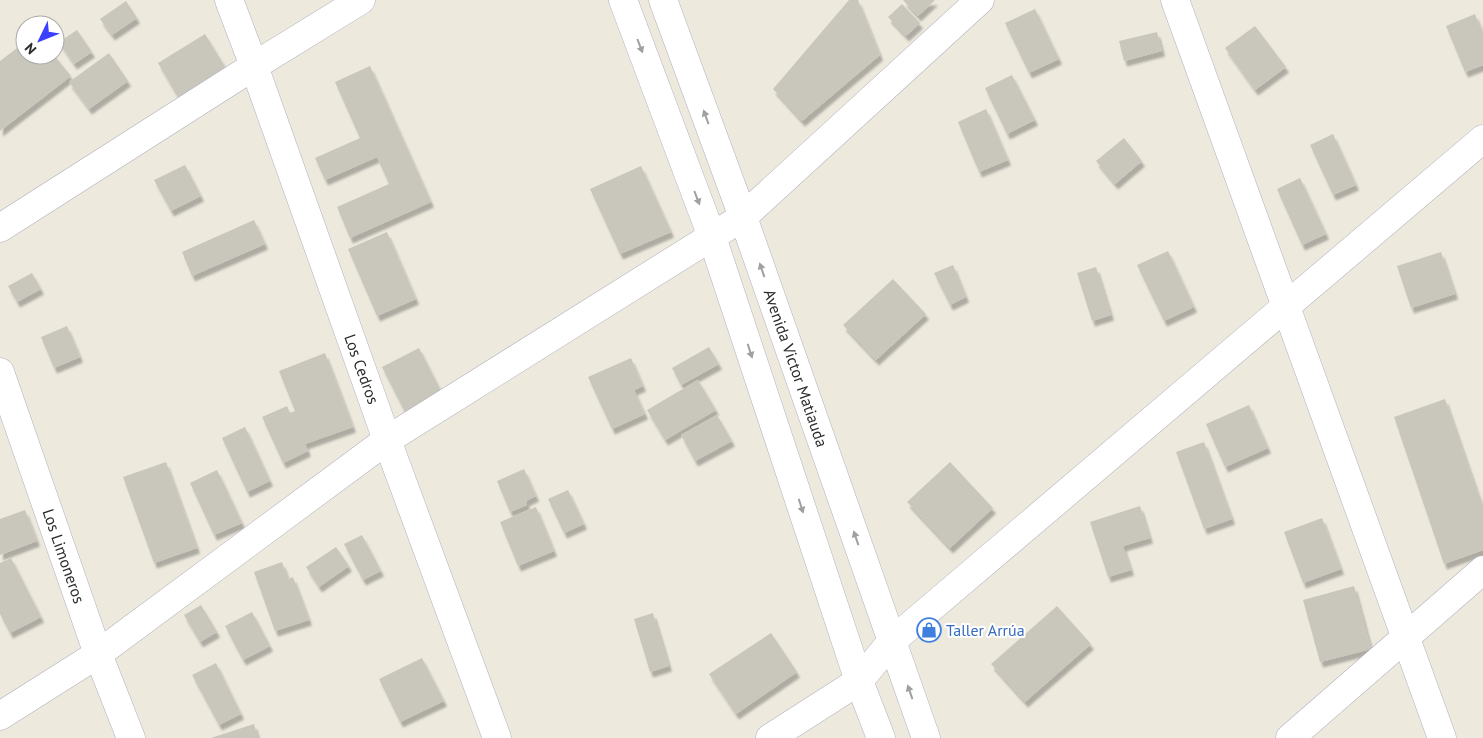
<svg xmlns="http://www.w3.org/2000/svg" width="1483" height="738" font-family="'PT Sans',sans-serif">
  <defs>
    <filter id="shadow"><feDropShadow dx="3" dy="5.5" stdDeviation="1" flood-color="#0004"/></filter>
  </defs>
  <rect width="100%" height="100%" fill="#ede9dd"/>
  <g fill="#c9c7bc" filter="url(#shadow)">
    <path d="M849,0H858L880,55L802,121L773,89Z"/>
    <path d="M903,0H935L918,16Z"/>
    <path d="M126,1L137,18L112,35L100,19Z"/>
    <path d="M902,4L920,23L906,36L888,17Z"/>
    <path d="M1035,9L1059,59L1029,73L1005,23Z"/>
    <path d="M1475,14L1483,34V65L1465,72L1446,26Z"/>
    <path d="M1255,26L1286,67L1255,90L1225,48Z"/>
    <path d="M77,30L92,52L74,64L59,42Z"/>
    <path d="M1157,32L1162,51L1124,61L1119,41Z"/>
    <path d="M205,34L229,73L181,102L158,63Z"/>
    <path d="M25,42V55H54L71,76L0,131V61Z"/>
    <path d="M109,53L128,81L89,109L69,82Z"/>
    <path d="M370,66L431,202L350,238L337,207L389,184L377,157L325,180L315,158L360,138L335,82Z"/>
    <path d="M1012,75L1035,120L1007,134L985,88Z"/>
    <path d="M986,109L1008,160L979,172L958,122Z"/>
    <path d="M1333,134L1356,185L1333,195L1310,145Z"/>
    <path d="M1124,138L1142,161L1115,184L1096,161Z"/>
    <path d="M185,165L201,196L171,211L154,180Z"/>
    <path d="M641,166L671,232L620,254L590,189Z"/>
    <path d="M1300,178L1326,234L1302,245L1277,189Z"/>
    <path d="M254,220L265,244L192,276L182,252Z"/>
    <path d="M387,232L416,299L377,316L348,249Z"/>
    <path d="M1168,251L1194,307L1164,321L1137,265Z"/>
    <path d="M1441,252L1455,294L1411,308L1397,266Z"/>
    <path d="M953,265L966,297L950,305L934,273Z"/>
    <path d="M1096,267L1111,315L1092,321L1077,273Z"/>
    <path d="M32,273L41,289L17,302L8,286Z"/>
    <path d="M893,279L926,314L876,360L843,325Z"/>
    <path d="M67,326L80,357L54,368L41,337Z"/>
    <path d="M709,347L719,364L681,385L672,368Z"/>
    <path d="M419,348L446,401L409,420L382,367Z"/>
    <path d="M325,353L353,427L305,444L308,451L283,463L262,417L287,406L290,413L295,411L279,371Z"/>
    <path d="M631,358L643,386L634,390L645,414L612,429L588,377Z"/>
    <path d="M698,380L716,410L665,440L647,410Z"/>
    <path d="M1445,399L1483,509V550L1444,564L1394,417Z"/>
    <path d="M1249,405L1268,448L1225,467L1206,424Z"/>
    <path d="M717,415L732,441L695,461L681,435Z"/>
    <path d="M245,427L270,481L247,492L222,438Z"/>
    <path d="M1204,442L1232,519L1204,529L1176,452Z"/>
    <path d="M166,462L197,548L154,563L123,477Z"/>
    <path d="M950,462L993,508L950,548L907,502Z"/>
    <path d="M524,469L536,496L526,501L527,505L510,512L497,481Z"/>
    <path d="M217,470L242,523L214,535L190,483Z"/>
    <path d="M568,490L584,524L564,533L548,499Z"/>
    <path d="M1140,506L1150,538L1123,546L1131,570L1108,577L1090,522Z"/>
    <path d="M536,507L554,551L518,566L500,522Z"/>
    <path d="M25,510L37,541L0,555V519Z"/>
    <path d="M1322,518L1341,569L1303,583L1284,532Z"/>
    <path d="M362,535L381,571L363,580L344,544Z"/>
    <path d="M336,547L349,566L319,587L306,567Z"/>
    <path d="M11,558L41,617L10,633L0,614V563Z"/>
    <path d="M282,562L288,579L293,577L309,620L275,631L254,572Z"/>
    <path d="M1354,586L1371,649L1320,662L1303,600Z"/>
    <path d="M201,605L217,632L200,642L184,615Z"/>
    <path d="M1057,606L1091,644L1025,702L991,664Z"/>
    <path d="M252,612L270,646L243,660L225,626Z"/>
    <path d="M653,613L669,666L650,672L634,619Z"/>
    <path d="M771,633L797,672L736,714L709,674Z"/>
    <path d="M422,658L444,701L400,722L379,679Z"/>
    <path d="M216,663L241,714L219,725L192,675Z"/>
    <path d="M254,724L258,738H211Z"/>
  </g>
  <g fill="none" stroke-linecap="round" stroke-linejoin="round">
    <g stroke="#b1b1bf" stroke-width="29">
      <g id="street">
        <path d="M229,0L254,66L387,440L497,738"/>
        <path d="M1175,0L1442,738"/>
        <path d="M0,228L254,66L361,0"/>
        <path d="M0,372L98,654L131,738"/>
        <path d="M0,716L98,654L387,440L743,217L980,0"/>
        <path d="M1290,738L1483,570"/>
      </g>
    </g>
    <g stroke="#b1b1bf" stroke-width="29">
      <g id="secondary">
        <path d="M623,0L712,237L859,681L881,738"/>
        <path d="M663,0L743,217L926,738"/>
        <path d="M770,738L859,681L892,641L1483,139"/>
      </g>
    </g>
    <use href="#street" stroke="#fff" stroke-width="28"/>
    <use href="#secondary" stroke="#fff" stroke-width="28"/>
  </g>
  <defs><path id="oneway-solid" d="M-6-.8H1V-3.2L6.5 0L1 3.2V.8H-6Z" transform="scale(1.25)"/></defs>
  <g fill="#a0a0a0">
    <use href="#oneway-solid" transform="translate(640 46) rotate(69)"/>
    <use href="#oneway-solid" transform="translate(706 117) rotate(-110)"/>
    <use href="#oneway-solid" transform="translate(697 198) rotate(69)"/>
    <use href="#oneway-solid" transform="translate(762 270) rotate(-109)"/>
    <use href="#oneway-solid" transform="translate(750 351) rotate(72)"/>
    <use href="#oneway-solid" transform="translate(801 506) rotate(72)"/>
    <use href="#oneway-solid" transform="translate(856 538) rotate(-109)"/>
    <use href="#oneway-solid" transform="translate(910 692) rotate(-109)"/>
  </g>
  <defs>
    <g id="shop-ring" transform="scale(1.25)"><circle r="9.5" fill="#fff" stroke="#3f7fe0" stroke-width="1.5"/><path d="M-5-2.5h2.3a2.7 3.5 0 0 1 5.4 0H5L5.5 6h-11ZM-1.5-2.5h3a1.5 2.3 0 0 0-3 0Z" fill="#3f7fe0"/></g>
  </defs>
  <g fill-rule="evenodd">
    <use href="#shop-ring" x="929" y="630"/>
  </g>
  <g text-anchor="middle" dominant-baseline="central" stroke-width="4" stroke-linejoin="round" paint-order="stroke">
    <g font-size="16" fill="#2b2b2b" stroke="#fff">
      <text transform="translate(796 368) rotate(71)">Avenida Victor Matiauda</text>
      <text transform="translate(362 369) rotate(70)">Los Cedros</text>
      <text transform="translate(64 556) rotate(71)">Los Limoneros</text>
    </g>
    <g font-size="16" fill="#366cbe" stroke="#fff" text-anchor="start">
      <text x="946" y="630">Taller Arrúa</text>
    </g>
  </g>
  <g transform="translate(40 40) rotate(227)"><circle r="24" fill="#ffffff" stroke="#aaaaaa"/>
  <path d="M0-4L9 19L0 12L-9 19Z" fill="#3a40fd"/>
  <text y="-8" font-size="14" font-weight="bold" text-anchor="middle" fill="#2b2b2b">N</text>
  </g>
</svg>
